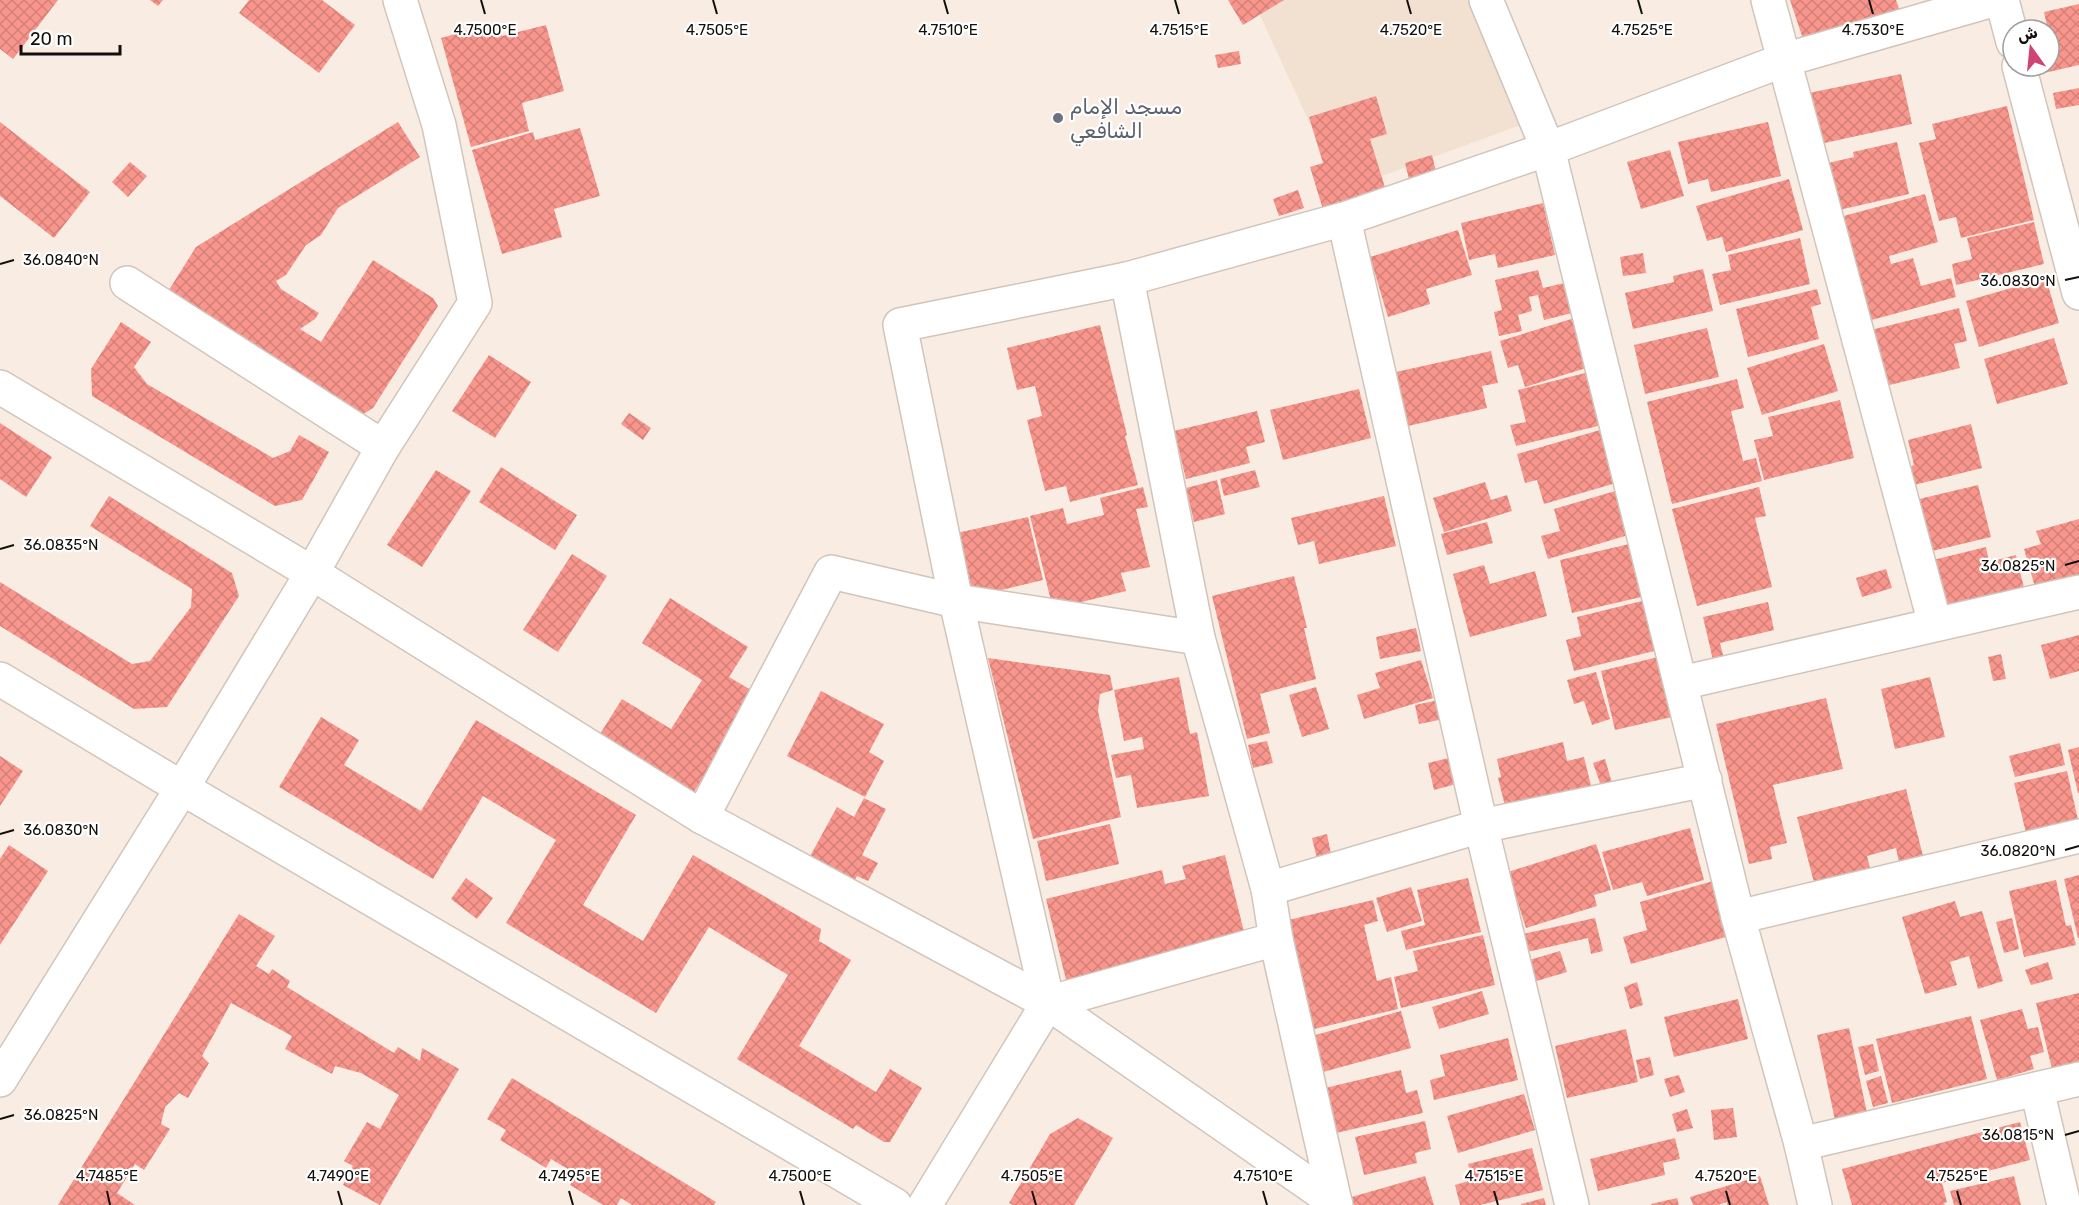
<svg xmlns="http://www.w3.org/2000/svg" width="2079" height="1205" font-family="Rubik,Vazirmatn,sans-serif">
  <defs>
    <pattern id="building-cross-hatch" width="8" height="8" patternUnits="userSpaceOnUse" patternTransform="scale(1.5)"><rect width="8" height="8" fill="#f8968d"/><path d="M0 0l8 8M0 8l8-8" fill="none" stroke="#d48078"/></pattern>
  </defs>
  <rect width="100%" height="100%" fill="#f9ede3"/>
  <path fill="#f2e0d1" d="M1253,0H1488L1545,116L1341,191Z"/>
  <g fill="url(#building-cross-hatch)">
    <path d="M0,0H58L13,59L0,49Z"/>
    <path d="M150,0H163L158,6Z"/>
    <path d="M249,0H322L355,25L319,73L239,13Z"/>
    <path d="M1228,0H1284L1243,25Z"/>
    <path d="M1790,0H1896L1901,14L1806,48Z"/>
    <path d="M2079,4V65L2044,73L2042,66H2049L2050,39L2044,12Z"/>
    <path d="M498,22L502,36L546,25L564,91L522,103L529,131L471,147L441,38Z"/>
    <path d="M1239,51L1241,64L1218,68L1215,55Z"/>
    <path d="M1901,74L1912,124L1820,144L1809,93Z"/>
    <path d="M2079,88V105L2056,109L2053,93Z"/>
    <path d="M1376,96L1387,134L1370,139L1388,197L1325,216L1310,167L1323,163L1309,117Z"/>
    <path d="M2007,106L2034,220L1961,238L1956,217L1939,221L1919,143L1936,139L1932,124Z"/>
    <path d="M0,122L90,192L54,238L0,196Z"/>
    <path d="M398,122L420,157L338,208L321,235L306,245L286,275L276,281L281,289L319,313L315,319L300,329L321,342L373,260L433,298L438,306L373,408L355,419L167,293L196,247Z"/>
    <path d="M1768,122L1781,176L1711,192L1708,179L1688,184L1678,142Z"/>
    <path d="M580,128L600,196L554,209L562,237L502,254L472,150L533,132L535,140Z"/>
    <path d="M1897,142L1909,194L1839,210L1828,163L1854,157L1853,152Z"/>
    <path d="M1670,150L1684,196L1641,209L1627,162Z"/>
    <path d="M1432,155L1437,176L1410,183L1405,163Z"/>
    <path d="M130,162L147,176L128,197L112,182Z"/>
    <path d="M1789,179L1803,230L1726,252L1722,237L1707,241L1696,206Z"/>
    <path d="M1298,190L1304,208L1279,216L1273,199Z"/>
    <path d="M1925,194L1938,242L1889,256L1891,264L1913,258L1921,286L1951,278L1956,297L1868,321L1840,217Z"/>
    <path d="M1543,203L1555,255L1498,268L1495,254L1469,260L1461,223Z"/>
    <path d="M2034,222L2044,264L1956,285L1952,264L1972,259L1967,238Z"/>
    <path d="M1458,230L1472,275L1426,289L1430,304L1388,317L1370,257Z"/>
    <path d="M1800,238L1810,284L1720,305L1712,274L1731,270L1728,255Z"/>
    <path d="M1643,253L1646,273L1623,276L1620,257Z"/>
    <path d="M1703,269L1713,311L1633,329L1625,293L1674,282L1673,276Z"/>
    <path d="M1538,270L1543,288L1573,281L1580,311L1544,320L1538,295L1529,297L1532,311L1518,315L1522,331L1499,336L1494,312L1502,310L1495,280Z"/>
    <path d="M2046,278L2059,323L1979,347L1966,301Z"/>
    <path d="M1817,289L1821,304L1811,307L1819,339L1748,357L1736,309Z"/>
    <path d="M1959,308L1967,341L1954,344L1960,368L1881,387L1867,331Z"/>
    <path d="M1581,316L1596,365L1525,387L1518,365L1508,368L1500,341Z"/>
    <path d="M121,322L151,342L134,367L147,384L273,458L290,451L299,435L329,452L302,500L275,506L92,396L91,369Z"/>
    <path d="M1100,325L1127,435L1125,436L1138,485L1070,502L1066,486L1045,491L1027,420L1042,416L1035,386L1017,390L1007,348Z"/>
    <path d="M1707,328L1719,377L1645,394L1634,345Z"/>
    <path d="M2054,338L2068,384L1997,404L1984,359Z"/>
    <path d="M1824,344L1838,391L1762,415L1747,368Z"/>
    <path d="M1491,351L1498,383L1482,386L1487,408L1408,426L1396,372Z"/>
    <path d="M489,355L531,382L495,438L452,411Z"/>
    <path d="M1593,371L1606,424L1516,446L1510,425L1526,422L1518,390Z"/>
    <path d="M1737,379L1744,408L1731,411L1743,461L1756,458L1762,481L1672,504L1647,402Z"/>
    <path d="M1359,389L1371,438L1283,460L1270,410Z"/>
    <path d="M1840,400L1854,458L1764,480L1754,440L1773,436L1768,417Z"/>
    <path d="M1257,411L1265,442L1246,447L1250,463L1186,479L1174,431Z"/>
    <path d="M629,413L651,428L643,440L621,424Z"/>
    <path d="M0,423L52,457L26,497L0,479Z"/>
    <path d="M1971,424L1982,468L1914,485L1910,467L1914,465L1908,440Z"/>
    <path d="M1607,428L1623,481L1544,504L1537,480L1525,483L1517,454Z"/>
    <path d="M501,467L577,515L555,550L479,502Z"/>
    <path d="M436,470L471,491L422,567L387,545Z"/>
    <path d="M1255,470L1260,487L1224,496L1220,479Z"/>
    <path d="M1217,480L1225,514L1194,522L1186,488Z"/>
    <path d="M1485,482L1491,500L1507,495L1512,511L1444,532L1433,498Z"/>
    <path d="M1978,485L1991,537L1928,552L1915,500Z"/>
    <path d="M1143,487L1148,507L1136,509L1150,567L1121,573L1126,591L1053,609L1030,516L1063,508L1067,524L1104,515L1100,498Z"/>
    <path d="M1759,487L1766,516L1755,518L1772,587L1697,606L1672,509Z"/>
    <path d="M1622,489L1635,533L1548,559L1541,536L1560,531L1554,509Z"/>
    <path d="M109,496L232,573L239,596L167,707L134,709L0,626V582L132,664L150,661L191,607L192,589L90,526Z"/>
    <path d="M1384,496L1396,546L1319,564L1314,541L1298,545L1291,518Z"/>
    <path d="M1028,517L1043,580L972,597L957,533Z"/>
    <path d="M2079,519V585L2038,597L2024,549L2041,544L2036,531Z"/>
    <path d="M1487,522L1493,543L1447,555L1441,534Z"/>
    <path d="M1638,542L1650,595L1572,613L1560,560Z"/>
    <path d="M1986,547L1989,562L2016,555L2027,600L1947,619L1933,560Z"/>
    <path d="M572,554L607,576L558,652L523,630Z"/>
    <path d="M1484,565L1490,584L1535,571L1547,616L1470,637L1453,574Z"/>
    <path d="M1886,569L1892,588L1862,597L1856,578Z"/>
    <path d="M1294,576L1307,628H1304L1316,679L1260,694L1270,733L1247,739L1212,596Z"/>
    <path d="M670,598L748,647L729,677L756,693L689,800L595,742L622,699L671,729L702,680L642,643Z"/>
    <path d="M1646,600L1658,650L1574,671L1566,640L1581,636L1577,617Z"/>
    <path d="M1768,602L1774,630L1720,643L1727,671L1716,673L1703,617Z"/>
    <path d="M1416,628L1421,651L1380,659L1376,637Z"/>
    <path d="M2079,635V671L2050,679L2041,645Z"/>
    <path d="M2001,654L2006,679L1993,681L1988,657Z"/>
    <path d="M1658,657L1672,717L1615,730L1601,671Z"/>
    <path d="M988,658L1110,675L1113,690L1100,694L1098,711L1121,817L1033,839Z"/>
    <path d="M1421,660L1433,698L1364,719L1357,695L1380,688L1375,673Z"/>
    <path d="M1596,672L1610,719L1592,725L1584,701L1574,704L1567,680Z"/>
    <path d="M1179,677L1190,734L1197,732L1209,796L1137,808L1131,775L1116,778L1111,755L1144,749L1142,737L1124,741L1114,690Z"/>
    <path d="M1930,677L1945,737L1895,749L1881,689Z"/>
    <path d="M1316,687L1329,729L1302,737L1289,695Z"/>
    <path d="M821,691L884,724L869,752L884,761L865,797L787,756Z"/>
    <path d="M1826,698L1843,769L1773,785L1787,843L1770,847L1772,859L1749,864L1716,724Z"/>
    <path d="M1439,700L1444,719L1419,724L1415,705Z"/>
    <path d="M321,717L359,740L344,765L421,811L476,720L636,815L583,905L643,941L693,855L821,929L819,941L851,960L799,1046L876,1092L890,1069L922,1088L890,1142H884L856,1125L853,1129L737,1059L788,975L709,927L656,1013L506,923L556,840L483,796L433,879L279,787Z"/>
    <path d="M1267,741L1273,763L1253,768L1248,745Z"/>
    <path d="M1563,742L1567,761L1584,757L1594,798L1508,818L1498,778L1501,777L1497,759Z"/>
    <path d="M2060,743L2065,765L2015,777L2009,756Z"/>
    <path d="M2079,747V793H2078L2068,750Z"/>
    <path d="M0,756L23,771L0,806Z"/>
    <path d="M1453,757L1460,783L1434,790L1428,763Z"/>
    <path d="M1605,759L1612,783L1601,786L1593,763Z"/>
    <path d="M2067,771L2078,820L2026,833L2014,783Z"/>
    <path d="M1906,789L1923,856L1899,862L1896,848L1867,856L1873,880L1817,894L1797,817Z"/>
    <path d="M864,798L886,809L862,855L878,863L868,881L857,876L847,894L802,871L837,807L854,817Z"/>
    <path d="M1110,824L1119,864L1046,881L1037,841Z"/>
    <path d="M1690,828L1704,880L1647,896L1642,882L1613,890L1602,852Z"/>
    <path d="M1327,834L1333,864L1319,867L1312,838Z"/>
    <path d="M1596,844L1611,890L1594,895L1597,906L1526,928L1508,872Z"/>
    <path d="M9,845L48,871L0,945V859Z"/>
    <path d="M1225,855L1246,940L1067,984L1046,899L1162,870L1165,884L1186,879L1182,866Z"/>
    <path d="M2079,875V938H2078L2064,879Z"/>
    <path d="M466,878L493,898L477,919L451,899Z"/>
    <path d="M1468,878L1481,932L1406,950L1401,931L1425,925L1417,890Z"/>
    <path d="M2056,880L2066,926L2071,925L2076,945L2024,957L2009,891Z"/>
    <path d="M1713,881L1729,936L1631,964L1623,937L1647,930L1640,902Z"/>
    <path d="M1411,887L1422,921L1387,932L1376,898Z"/>
    <path d="M1373,900L1378,921L1364,925L1377,981L1391,977L1398,1009L1310,1030L1284,921Z"/>
    <path d="M1955,901L1960,917L1982,911L2003,981L1978,989L1969,956L1950,962L1957,985L1925,994L1902,917Z"/>
    <path d="M239,914L275,936L256,966L269,974L272,969L290,981L287,987L394,1053L398,1047L420,1061L422,1048L459,1069L380,1205L343,1185L353,1166L344,1161L367,1122L380,1129L399,1095L361,1073L335,1066L332,1074L285,1049L292,1036L231,1003L202,1056L209,1063L188,1098L179,1093L165,1107L161,1124L170,1129L144,1170L135,1164L117,1193L135,1205H58Z"/>
    <path d="M1595,918L1603,951L1591,954L1588,938L1527,952L1523,934Z"/>
    <path d="M2012,918L2019,949L2004,953L1996,922Z"/>
    <path d="M1483,935L1495,985L1401,1008L1394,977L1418,971L1413,951Z"/>
    <path d="M1560,951L1567,972L1533,982L1526,961Z"/>
    <path d="M2048,962L2053,979L2031,985L2025,970Z"/>
    <path d="M1637,982L1643,1005L1630,1009L1624,987Z"/>
    <path d="M1482,991L1489,1014L1439,1029L1432,1007Z"/>
    <path d="M2079,993V1063L2052,1069L2036,1003Z"/>
    <path d="M1738,999L1748,1039L1674,1057L1664,1017Z"/>
    <path d="M2022,1009L2028,1029L2038,1027L2044,1052L2030,1056L2034,1069L1997,1080L1980,1020Z"/>
    <path d="M1401,1011L1411,1048L1323,1072L1312,1036Z"/>
    <path d="M1971,1016L1987,1079L1892,1103L1876,1039Z"/>
    <path d="M1849,1028L1867,1113L1835,1120L1817,1035Z"/>
    <path d="M1626,1029L1638,1082L1567,1098L1555,1046Z"/>
    <path d="M1508,1038L1518,1080L1434,1100L1430,1080L1445,1076L1440,1055Z"/>
    <path d="M1873,1044L1879,1071L1865,1075L1858,1047Z"/>
    <path d="M1650,1057L1654,1075L1640,1079L1636,1060Z"/>
    <path d="M1401,1070L1406,1093L1417,1090L1423,1113L1336,1133L1325,1088Z"/>
    <path d="M1679,1075L1685,1092L1670,1097L1664,1079Z"/>
    <path d="M1881,1076L1888,1103L1873,1107L1866,1081Z"/>
    <path d="M512,1078L716,1202L714,1205H632L621,1198L617,1205H603L570,1185L576,1174L551,1159L546,1168L500,1140L506,1130L487,1119Z"/>
    <path d="M1524,1094L1535,1130L1458,1153L1447,1116Z"/>
    <path d="M1733,1108L1737,1137L1714,1140L1711,1110Z"/>
    <path d="M1687,1109L1693,1128L1677,1132L1672,1114Z"/>
    <path d="M1078,1118L1113,1138L1074,1205H1013L1009,1203L1050,1134Z"/>
    <path d="M1425,1121L1431,1149L1415,1153L1417,1163L1364,1175L1355,1137Z"/>
    <path d="M2020,1122L2030,1160L1942,1183L1947,1202L1944,1203L1945,1205H1852L1842,1169Z"/>
    <path d="M1675,1138L1680,1159L1663,1163L1665,1175L1598,1191L1590,1159Z"/>
    <path d="M1532,1148L1543,1190L1480,1205H1460L1455,1185L1472,1180L1468,1164Z"/>
    <path d="M1425,1176L1434,1205H1350L1348,1198Z"/>
    <path d="M1760,1176L1769,1205H1727V1202L1718,1205H1693L1690,1197Z"/>
    <path d="M2014,1176L2021,1205H1954L1950,1191Z"/>
    <path d="M1544,1198L1546,1205H1521V1204Z"/>
    <path d="M1677,1198L1679,1205H1652L1651,1204Z"/>
  </g>
  <g fill="none" stroke-linecap="round" stroke-linejoin="round">
    <g stroke="#d1c5bb" stroke-width="36">
      <g id="minor">
        <path d="M1486,0L1548,149L1738,917L1801,1144L1815,1205"/>
        <path d="M1768,0L1935,624"/>
        <path d="M2002,0L2013,42"/>
        <path d="M2019,66L2079,293"/>
        <path d="M1344,219L1481,826L1572,1205"/>
        <path d="M1127,279L1198,638"/>
        <path d="M0,387L312,573L702,817"/>
        <path d="M383,447L475,303L439,125L400,0"/>
        <path d="M0,679L182,788L312,573L383,447L127,283"/>
        <path d="M1681,683L2079,592"/>
        <path d="M1268,889L1481,826L1705,780"/>
        <path d="M1738,917L2079,836"/>
        <path d="M1048,1003L956,601L1198,638L1268,889L1276,939"/>
        <path d="M0,1080L182,788L895,1205"/>
        <path d="M2037,1089L2064,1205"/>
        <path d="M1801,1144L2079,1079"/>
        <path d="M1335,1202L1276,939L1048,1003L702,817L831,572L956,601L900,325L1127,279L1344,219L1548,149L1784,60L1993,0"/>
        <path d="M925,1205L1048,1003L1335,1202L1336,1205"/>
      </g>
    </g>
    <use href="#minor" stroke="#fff" stroke-width="33"/>
  </g>
  <path fill="none" stroke="#130f0b" stroke-width="2" d="M481,0L485,14M713,0L717,14M944,0L948,14M1175,0L1179,14M1407,0L1411,14M1638,0L1642,14M1869,0L1873,14M0,264L14,260M2065,280L2079,277M0,549L14,545M2065,565L2079,561M0,834L14,830M2065,850L2079,846M0,1119L14,1115M2065,1135L2079,1131M107,1191L110,1205M338,1191L342,1205M569,1191L573,1205M800,1191L804,1205M1032,1191L1036,1205M1263,1191L1267,1205M1494,1191L1498,1205M1726,1191L1730,1205M1957,1191L1961,1205"/>
  <circle fill="#6b7280" stroke="#fff" stroke-width="2" cx="1058" cy="118" r="6"/>
  <g text-anchor="middle" dominant-baseline="central" stroke-width="4.5" stroke-linejoin="round" paint-order="stroke">
    <g font-size="21" fill="#5b616d" stroke="#fff" text-anchor="start">
      <text x="1070" y="106">مسجد الإمام<tspan x="1070" dy="24">الشافعي</tspan></text>
    </g>
  </g>
  <g font-size="15" text-anchor="middle" fill="#130f0b" stroke="#fff" stroke-width="4.5" stroke-linejoin="round" paint-order="stroke">
    <text x="485" y="35">4.7500°E</text>
    <text x="717" y="35">4.7505°E</text>
    <text x="948" y="35">4.7510°E</text>
    <text x="1179" y="35">4.7515°E</text>
    <text x="1411" y="35">4.7520°E</text>
    <text x="1642" y="35">4.7525°E</text>
    <text x="1873" y="35">4.7530°E</text>
    <text x="61" y="265">36.0840°N</text>
    <text x="2018" y="286">36.0830°N</text>
    <text x="61" y="550">36.0835°N</text>
    <text x="2018" y="571">36.0825°N</text>
    <text x="61" y="835">36.0830°N</text>
    <text x="2018" y="856">36.0820°N</text>
    <text x="61" y="1120">36.0825°N</text>
    <text x="2018" y="1140">36.0815°N</text>
    <text x="107" y="1181">4.7485°E</text>
    <text x="338" y="1181">4.7490°E</text>
    <text x="569" y="1181">4.7495°E</text>
    <text x="800" y="1181">4.7500°E</text>
    <text x="1032" y="1181">4.7505°E</text>
    <text x="1263" y="1181">4.7510°E</text>
    <text x="1494" y="1181">4.7515°E</text>
    <text x="1726" y="1181">4.7520°E</text>
    <text x="1957" y="1181">4.7525°E</text>
  </g>
  <g transform="translate(2031 48) rotate(345)"><circle r="28" fill="#ffffff" stroke="#a19f9d" stroke-width="1.5"/>
  <path d="M0-4.5L10 22L0 15L-10 22Z" fill="#d04374"/>
  <text y="-9" font-size="16" font-weight="bold" text-anchor="middle" fill="#130f0b">ش</text>
  </g>
  <path d="M21 45v9h99v-9" fill="none" stroke="#130f0b" stroke-width="3"/>
  <text x="30" y="45" font-size="18" fill="#130f0b" stroke="#ffffff" stroke-width="4.5" paint-order="stroke">20 m</text>
</svg>
